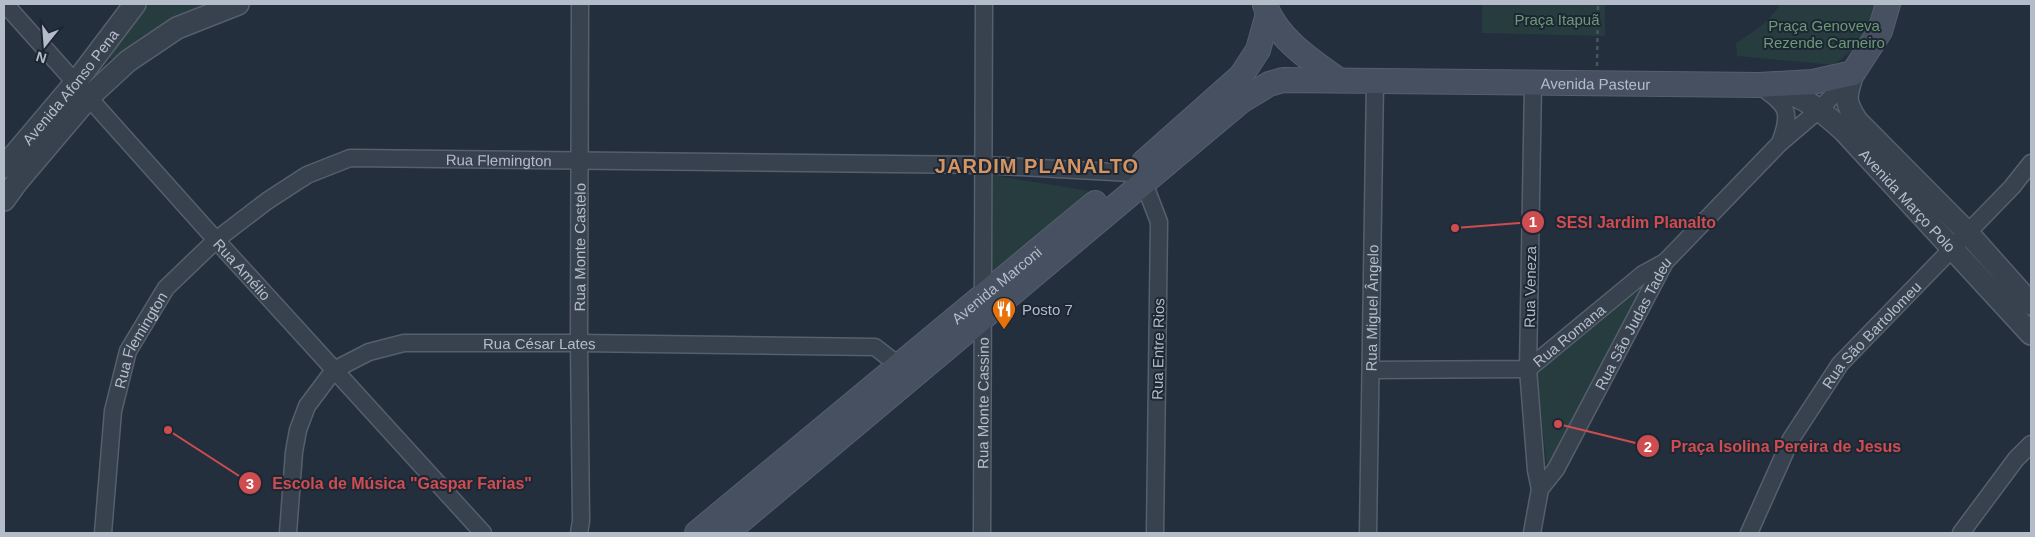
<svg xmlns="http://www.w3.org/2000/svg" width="2035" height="537" font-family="Arial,sans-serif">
  <rect width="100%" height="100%" fill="#242f3e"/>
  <g fill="#263c3f">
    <path d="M143,4H219L119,61L110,59V49Z"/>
    <path d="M1482,4H1605V36L1482,33Z"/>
    <path d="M1780,4H1879C1873,29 1854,51 1833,65L1737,56L1736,43C1752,33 1771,21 1780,4Z"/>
    <path d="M992,175L1089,191L988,276Z"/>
    <path d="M1656,274L1548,474L1536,373Z"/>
  </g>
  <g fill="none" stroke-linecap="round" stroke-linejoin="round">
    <g stroke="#565f6c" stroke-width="19">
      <g id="minor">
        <path id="s1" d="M5,4L216,240L483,533"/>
        <path d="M1533,84L1528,369L1536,470L1540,489"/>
        <path d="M1759,85C1786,105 1793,109 1780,143"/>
        <path id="s2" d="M1371,370L1528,369L1643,274L1665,262"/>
        <path id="s3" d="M103,533L113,411L128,351L166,288L216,240L267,201L307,175L350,158L983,165L1132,173L1144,183L1159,222L1155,533"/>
        <path id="s4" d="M288,533L294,452L298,430L307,406L334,370L369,352L404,343H579L875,347L906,371"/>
        <path id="s5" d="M579,533L581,521L579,343L580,4"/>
        <path id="s6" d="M982,533L984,4"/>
        <path id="s7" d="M1368,533L1375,82"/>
        <path id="s8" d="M1532,533L1540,489L1556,469L1665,262L1780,143L1820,109L1853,74"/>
        <path id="s9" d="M1749,533L1791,439L1840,364L2012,187L2031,163"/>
        <path d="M1961,533L2016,459L2031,444"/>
      </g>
    </g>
    <g stroke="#565f6c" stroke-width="24">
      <g id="tertiary">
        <path d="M1853,73C1846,97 1843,99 1857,121L1967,232L2031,304"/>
        <path id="s10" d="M1771,85C1804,98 1818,107 1844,131L2031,334"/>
        <path id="s11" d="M4,167L76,82L135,4"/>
        <path d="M4,200L17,182L89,97L128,61L177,28L238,4"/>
      </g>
    </g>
    <g stroke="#565f6c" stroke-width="26">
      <g id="secondary">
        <path d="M1265,5C1276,37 1310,60 1337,79"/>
        <path d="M1144,162L1241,76L1258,50L1268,14"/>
        <path id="s12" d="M697,533L1095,203"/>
        <path id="s13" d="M726,533L1241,101L1269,84L1283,80L1759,85L1813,82L1853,73L1880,31L1888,4"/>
      </g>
    </g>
    <path stroke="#44595c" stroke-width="2.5" stroke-dasharray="4 4" stroke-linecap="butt" d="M1597,66L1598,4"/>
    <use href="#minor" stroke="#38414e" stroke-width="16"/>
    <use href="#tertiary" stroke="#38414e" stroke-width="21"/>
    <use href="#secondary" stroke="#465061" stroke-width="24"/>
  </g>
  <defs>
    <g id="restaurant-pin" transform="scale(1.25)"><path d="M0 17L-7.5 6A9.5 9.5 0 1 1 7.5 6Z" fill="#e8710a" stroke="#1d2633"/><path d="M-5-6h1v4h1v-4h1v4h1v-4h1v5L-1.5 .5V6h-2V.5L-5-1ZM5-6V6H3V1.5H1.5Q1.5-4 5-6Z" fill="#fff"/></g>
  </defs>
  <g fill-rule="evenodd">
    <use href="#restaurant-pin" x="1004" y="309"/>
  </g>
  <g text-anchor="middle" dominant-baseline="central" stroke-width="4" stroke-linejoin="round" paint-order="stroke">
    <g font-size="15" fill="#6b9a76" stroke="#1d2633">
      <text x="1557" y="19">Praça Itapuã</text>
      <text x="1824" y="25">Praça Genoveva<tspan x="1824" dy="17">Rezende Carneiro</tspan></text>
    </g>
    <g font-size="15" fill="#b4bcc9" stroke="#1d2633">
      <text stroke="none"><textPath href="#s13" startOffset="1032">Avenida Pasteur</textPath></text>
      <text stroke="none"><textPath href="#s11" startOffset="104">Avenida Afonso Pena</textPath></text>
      <text stroke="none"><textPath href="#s3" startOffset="634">Rua Flemington</textPath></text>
      <text stroke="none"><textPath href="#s10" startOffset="181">Avenida Março Polo</textPath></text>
      <text stroke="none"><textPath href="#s5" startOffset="286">Rua Monte Castelo</textPath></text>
      <text stroke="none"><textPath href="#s1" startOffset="356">Rua Amélio</textPath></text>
      <text stroke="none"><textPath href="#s12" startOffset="389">Avenida Marconi</textPath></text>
      <text transform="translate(1530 287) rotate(-89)">Rua Veneza</text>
      <text stroke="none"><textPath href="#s7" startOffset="225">Rua Miguel Ângelo</textPath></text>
      <text stroke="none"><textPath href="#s8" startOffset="235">Rua São Judas Tadeu</textPath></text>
      <text stroke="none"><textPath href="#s2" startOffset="210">Rua Romana</textPath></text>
      <text stroke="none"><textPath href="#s9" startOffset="235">Rua São Bartolomeu</textPath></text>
      <text stroke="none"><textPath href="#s3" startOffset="199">Rua Flemington</textPath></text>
      <text stroke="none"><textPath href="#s4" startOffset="385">Rua César Lates</textPath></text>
      <text transform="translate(1158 349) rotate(-89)">Rua Entre Rios</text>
      <text stroke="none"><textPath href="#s6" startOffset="130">Rua Monte Cassino</textPath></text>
    </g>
    <g font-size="15" fill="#b4bcc9" stroke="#1d2633" text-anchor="start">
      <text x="1022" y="309">Posto 7</text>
    </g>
    <g font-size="20" font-weight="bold" letter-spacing="1" fill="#d59563" stroke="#1d2633">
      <text x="1037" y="166">JARDIM PLANALTO</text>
    </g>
  </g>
  <path fill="none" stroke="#ce4d50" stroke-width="2" d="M1455 228L1533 222M1558 424L1648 446M168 430L250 483"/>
  <g fill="#ce4d50" stroke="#1d2633" stroke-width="2">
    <circle cx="1455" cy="228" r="5"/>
    <circle cx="1558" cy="424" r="5"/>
    <circle cx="168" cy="430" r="5"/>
    <circle cx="1533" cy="222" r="12"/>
    <circle cx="1648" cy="446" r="12"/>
    <circle cx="250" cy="483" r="12"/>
  </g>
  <g font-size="15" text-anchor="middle" font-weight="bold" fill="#fff">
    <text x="1533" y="227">1</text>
    <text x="1648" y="452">2</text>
    <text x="250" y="489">3</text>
  </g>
  <g font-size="16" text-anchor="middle" font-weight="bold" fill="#ce4d50" stroke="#1d2633" stroke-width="4" stroke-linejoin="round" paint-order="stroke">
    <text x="1636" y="228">SESI Jardim Planalto</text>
    <text x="1786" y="452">Praça Isolina Pereira de Jesus</text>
    <text x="402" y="489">Escola de Música "Gaspar Farias"</text>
  </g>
  <rect width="2035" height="537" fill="none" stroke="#b4bcc9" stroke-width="10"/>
  <g transform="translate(45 45) rotate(197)" stroke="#1d2633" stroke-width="4" paint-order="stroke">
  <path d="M0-4L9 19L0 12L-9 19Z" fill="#b4bcc9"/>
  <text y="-8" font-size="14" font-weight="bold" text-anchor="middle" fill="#b4bcc9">N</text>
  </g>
</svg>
